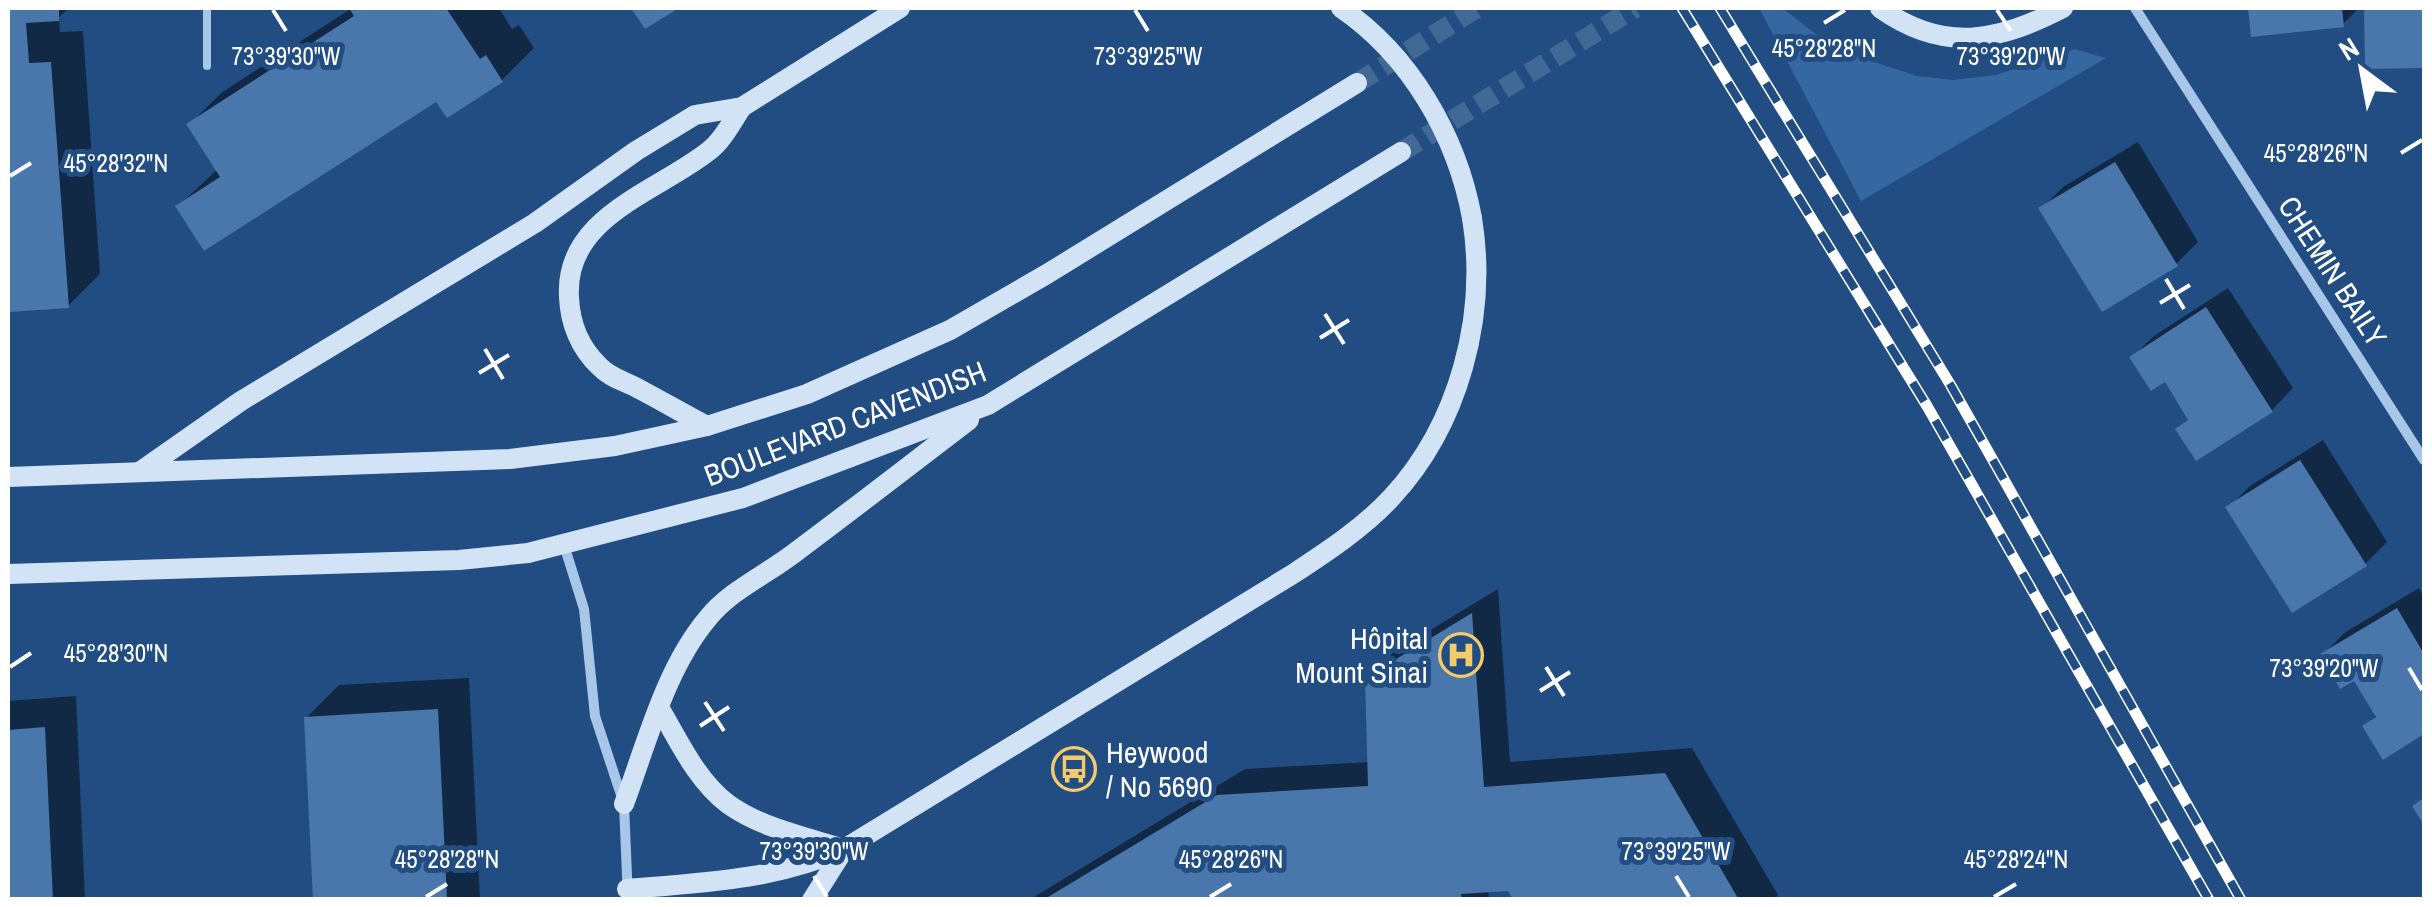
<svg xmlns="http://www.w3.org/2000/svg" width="2432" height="907" font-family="'Archivo Narrow',sans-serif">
  <rect width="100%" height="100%" fill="#214d82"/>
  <path fill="#3567a0" d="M1759,8H1782L1817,35L1844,52L1917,76L1953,80L1996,75L2075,49L2106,58L1861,201Z"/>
  <g fill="#0007">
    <path d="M8,8H69L59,17L60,32L83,31L100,274L68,306L11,310L8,301Z"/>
    <path d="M352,8H499L512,29L519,25L534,48L502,80L436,99L178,206L218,169L189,125L221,93Z"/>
    <path d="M2251,8H2358V9L2343,24L2253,34Z"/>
    <path d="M2367,8H2424V66H2368Z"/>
    <path d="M2138,142L2198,242L2176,264L2041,209L2063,187Z"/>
    <path d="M2228,288L2293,388L2272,410L2197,458L2179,429L2190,418L2165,379L2132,357L2154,336Z"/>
    <path d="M2323,440L2387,542L2365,564L2229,507L2250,486Z"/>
    <path d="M2419,588L2424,597V732L2384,756L2365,726L2377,715L2354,677L2323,655L2344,633Z"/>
    <path d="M1498,589L1510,762L1692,748L1778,895L1774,900H1515L1510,888L1488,890L1489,900H1029L1245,769L1370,762L1367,679L1394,652Z"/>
    <path d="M469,678L480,900H315L306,718L339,685Z"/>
    <path d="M76,696L85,900H8V701Z"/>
  </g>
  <g fill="#4a77ab">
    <path d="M8,8H59V21L26,23L29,63L51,62L69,308L9,312L8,308Z"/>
    <path d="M349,8H446L480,59L486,55L503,82L447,118L436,102L204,251L175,206L220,177L186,124L354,16Z"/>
    <path d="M631,8H679L645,29Z"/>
    <path d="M2248,8H2342L2344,27L2251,37Z"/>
    <path d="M2364,8H2424V68L2365,69Z"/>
    <path d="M2115,162L2178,266L2102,312L2038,208Z"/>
    <path d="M2206,307L2273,412L2196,461L2175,429L2188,420L2165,382L2151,391L2129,357Z"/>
    <path d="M2300,460L2367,566L2292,613L2225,507Z"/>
    <path d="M2397,608L2424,654V734L2383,760L2362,726L2376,717L2354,681L2340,689L2320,654Z"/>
    <path d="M1472,613L1484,787L1665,773L1739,900H1513L1508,891L1461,894L1462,900H1043L1217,795L1368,786L1365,678Z"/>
    <path d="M438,709L447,900H313L304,717Z"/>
    <path d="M45,727L53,900H8V730Z"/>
    <path d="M2424,798V825L2412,806Z"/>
  </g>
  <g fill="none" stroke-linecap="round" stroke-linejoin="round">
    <g stroke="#426895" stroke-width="20" stroke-dasharray="20 10" stroke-linecap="butt">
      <path d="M1357,83L1477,8"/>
      <path d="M1401,152L1635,8"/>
    </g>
    <path stroke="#a8c6e8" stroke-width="8" d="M207,8V66"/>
    <g stroke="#a8c6e8" stroke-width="10">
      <path d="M2135,8L2424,460"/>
      <path d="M564,545L584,609L595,716L624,804L628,900"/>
    </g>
    <g stroke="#d3e3f6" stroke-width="20">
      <path d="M1880,8C1943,53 1998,42 2063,8"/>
      <path d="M707,426C684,414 662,401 639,389C625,381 610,378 599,366C580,348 570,323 569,297C564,216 658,192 710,150C723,140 733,120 742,107"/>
      <path d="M141,471L241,401L535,223L636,151L695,115L742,107L900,8"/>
      <path d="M8,477L510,459L615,446L707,426L807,394L950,330L1047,274L1357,83"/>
      <path d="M8,574L459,560L528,553L743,498L988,405L1401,152"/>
      <path d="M660,709C679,741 697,781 728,804C761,828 806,837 844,849"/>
      <path d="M624,804C647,743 665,669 708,618C731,590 764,576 793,554C852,510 910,465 969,420"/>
      <path d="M627,889C701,883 776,880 844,849L1293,574C1328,551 1363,528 1391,498C1459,425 1488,316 1472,218"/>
      <path d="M812,900L843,851"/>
    </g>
    <g stroke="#fff" stroke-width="11">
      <g id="rail">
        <path d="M1682,8L1927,406L2209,900"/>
        <path d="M1720,8L1950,384L2241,900"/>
      </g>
    </g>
    <use href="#rail" stroke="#214d82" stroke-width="8" stroke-dasharray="22" stroke-linecap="butt"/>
    <path stroke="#d3e3f6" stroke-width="20" d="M1341,8C1410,55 1457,136 1472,218"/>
  </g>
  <path fill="none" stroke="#fff" stroke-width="4" d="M273,10L286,31M1135,10L1148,31M1997,10L2011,31M1824,23L1845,10M2401,153L2422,140M10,176L31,163M2166,279L2184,309M2160,303L2190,285M1325,314L1344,344M1320,338L1349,320M485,349L503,379M479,373L509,355M10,667L31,653M1546,667L1564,696M2409,668L2422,690M1540,691L1570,672M705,702L724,731M700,726L729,707M814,876L827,897M1676,876L1689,897M426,897L447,884M1210,897L1231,884M1994,897L2016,884"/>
  <defs>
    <g id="hospital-ring" transform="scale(2.25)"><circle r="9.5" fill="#214d82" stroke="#f4ca6a" stroke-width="1.5"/><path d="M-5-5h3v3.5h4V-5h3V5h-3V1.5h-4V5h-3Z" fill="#f4ca6a"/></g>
    <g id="bus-ring" transform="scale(2.25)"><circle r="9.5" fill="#214d82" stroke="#f4ca6a" stroke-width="1.5"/><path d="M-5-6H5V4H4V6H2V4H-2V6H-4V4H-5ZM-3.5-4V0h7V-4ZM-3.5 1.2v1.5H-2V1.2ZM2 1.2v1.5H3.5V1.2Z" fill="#f4ca6a"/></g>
  </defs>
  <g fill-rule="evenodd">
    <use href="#hospital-ring" x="1461" y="655"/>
    <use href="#bus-ring" x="1074" y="769"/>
  </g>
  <g text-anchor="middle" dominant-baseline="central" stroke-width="10" stroke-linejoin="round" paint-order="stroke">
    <g font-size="30" fill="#fff" stroke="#214d82">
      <text transform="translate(2333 271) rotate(57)">CHEMIN BAILY</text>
      <text transform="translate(845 423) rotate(-21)">BOULEVARD CAVENDISH</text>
    </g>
    <g font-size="30" fill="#fff" stroke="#214d82" text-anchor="end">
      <text x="1428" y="638">Hôpital<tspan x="1428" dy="34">Mount Sinai</tspan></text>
      <text x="1106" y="752" text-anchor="start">Heywood<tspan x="1106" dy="34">/ No 5690</tspan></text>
    </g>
  </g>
  <g font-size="25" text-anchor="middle" fill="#fff" stroke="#214d82" stroke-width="10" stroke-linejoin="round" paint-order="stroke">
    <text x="1824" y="57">45°28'28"N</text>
    <text x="286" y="65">73°39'30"W</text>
    <text x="1148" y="65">73°39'25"W</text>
    <text x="2011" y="65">73°39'20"W</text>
    <text x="2316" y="162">45°28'26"N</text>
    <text x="116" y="172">45°28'32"N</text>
    <text x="116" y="662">45°28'30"N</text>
    <text x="2324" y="677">73°39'20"W</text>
    <text x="814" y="860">73°39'30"W</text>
    <text x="1676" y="860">73°39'25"W</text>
    <text x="447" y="868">45°28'28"N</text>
    <text x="1231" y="868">45°28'26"N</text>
    <text x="2016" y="868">45°28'24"N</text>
  </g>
  <rect width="2432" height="907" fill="none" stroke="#ffffff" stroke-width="20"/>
  <g transform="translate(2362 70) rotate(328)" stroke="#214d82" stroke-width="8" paint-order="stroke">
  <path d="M0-8L18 38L0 25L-18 38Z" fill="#ffffff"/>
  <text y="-15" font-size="28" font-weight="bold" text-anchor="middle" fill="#ffffff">N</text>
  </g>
</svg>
